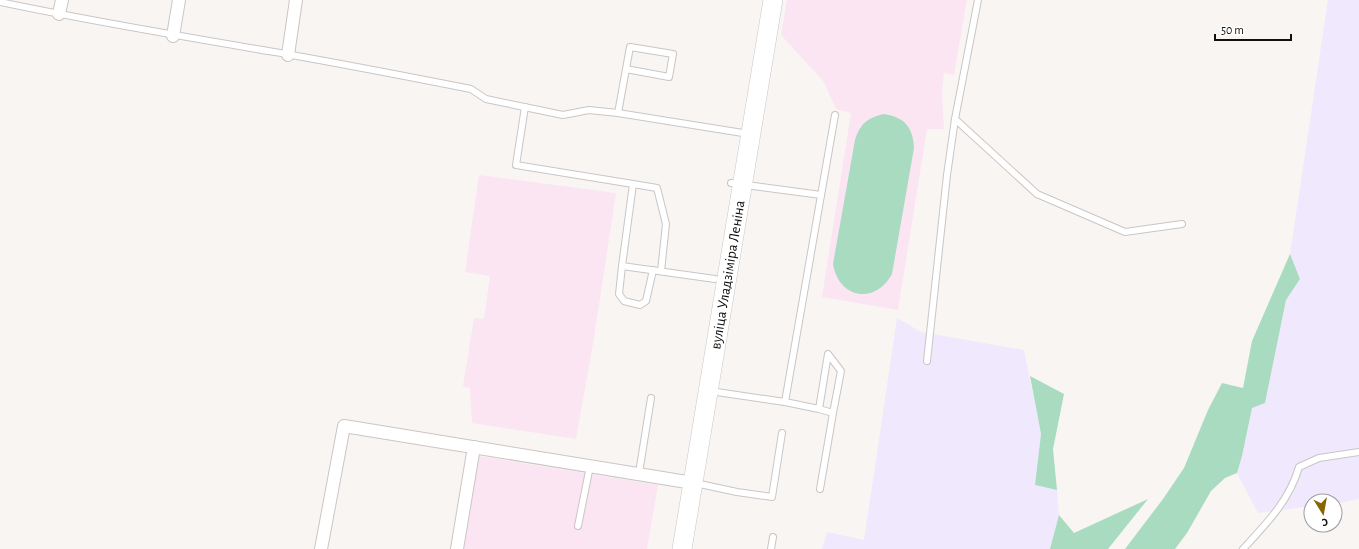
<svg xmlns="http://www.w3.org/2000/svg" width="1359" height="549" font-family="'Alegreya Sans',sans-serif">
  <rect width="100%" height="100%" fill="#f9f5f3"/>
  <g fill="#f0e8fd">
    <path d="M1328,0H1359V499L1335,504V501H1311V506L1258,513L1237,473L1242,456L1252,408L1265,403L1286,300L1300,279L1290,254Z"/>
    <path d="M897,318L921,332L1024,350L1041,434L1035,485L1057,490L1059,515L1050,549H822L827,532L864,540Z"/>
  </g>
  <g fill="#fbe5f2">
    <path d="M787,0H967L954,75L944,73L942,92L944,129H927L898,310L822,297L851,113L836,109L824,82L781,35Z"/>
    <path d="M479,175L616,193L594,338L576,439L472,423L470,388L463,386L474,318L484,319L490,276L465,272Z"/>
    <path d="M466,454L658,485L647,549H451Z"/>
  </g>
  <g fill="#a8dbc0">
    <path d="M884,114C904,117 913,127 914,148L892,274C875,305 839,299 833,264L855,140C860,124 867,118 884,114Z"/>
    <path d="M1290,254L1300,279L1286,300L1265,403L1252,408L1242,456L1237,473L1225,478L1211,491L1187,533L1175,549H1125L1163,499L1184,468L1208,410L1222,383L1243,388L1252,341Z"/>
    <path d="M1030,376L1064,394L1053,449L1057,490L1035,485L1041,434Z"/>
    <path d="M1148,499L1108,549H1050L1059,515L1074,533Z"/>
  </g>
  <g fill="none" stroke-linecap="round" stroke-linejoin="round">
    <g stroke="#cac6c4" stroke-width="8">
      <g id="lane">
        <path d="M0,2C95,22 191,38 286,54C348,65 410,77 471,89L486,99L563,115L589,110L618,113L749,134"/>
        <path d="M525,107L516,165L633,184L622,266L715,279"/>
        <path d="M618,113L630,47L673,54L669,77L626,69"/>
        <path d="M955,119L1037,194L1125,232L1182,224"/>
        <path d="M731,183L821,195"/>
        <path d="M633,184L657,188L666,224L661,271"/>
        <path d="M622,266L619,294L624,301L640,305L646,301L653,270"/>
        <path d="M927,361L947,175L955,119L978,0"/>
        <path d="M710,391L785,402L835,115"/>
        <path d="M785,402L819,409L833,413L820,489"/>
        <path d="M819,409L828,354L841,371L833,413"/>
        <path d="M639,473L651,398"/>
        <path d="M695,483L737,492L772,497L782,433"/>
        <path d="M578,526L590,466"/>
        <path d="M771,549L773,537"/>
        <path d="M1243,549C1267,523 1289,501 1299,467L1319,458L1359,452"/>
      </g>
    </g>
    <g stroke="#cac6c4" stroke-width="14">
      <g id="street">
        <path d="M59,14L62,0"/>
        <path d="M173,36L179,0"/>
        <path d="M288,55L296,0"/>
        <path d="M321,549L344,426L693,483"/>
        <path d="M457,549L474,447"/>
      </g>
    </g>
    <g stroke="#cac6c4" stroke-width="20">
      <g id="primary">
        <path id="s1" d="M682,549L773,0"/>
      </g>
    </g>
    <use href="#lane" stroke="#fff" stroke-width="6"/>
    <use href="#street" stroke="#fff" stroke-width="12"/>
    <use href="#primary" stroke="#fff" stroke-width="19"/>
  </g>
  <g text-anchor="middle" dominant-baseline="central" stroke-width="3.5" stroke-linejoin="round" paint-order="stroke">
    <g font-size="15" fill="#11100f" stroke="#fff">
      <text stroke="none"><textPath href="#s1" startOffset="278">вуліца Уладзіміра Леніна</textPath></text>
    </g>
  </g>
  <g transform="translate(1323 513) rotate(169)"><circle r="19" fill="#ffffff" stroke="#a09f9f"/>
  <path d="M0-3L7 15L0 10L-7 15Z" fill="#866700"/>
  <text y="-6" font-size="11" font-weight="bold" text-anchor="middle" fill="#11100f">С</text>
  </g>
  <path d="M1215 34v6h76v-6" fill="none" stroke="#11100f" stroke-width="2"/>
  <text x="1221" y="34" font-size="12" fill="#11100f" stroke="#ffffff" stroke-width="3" paint-order="stroke">50 m</text>
</svg>
